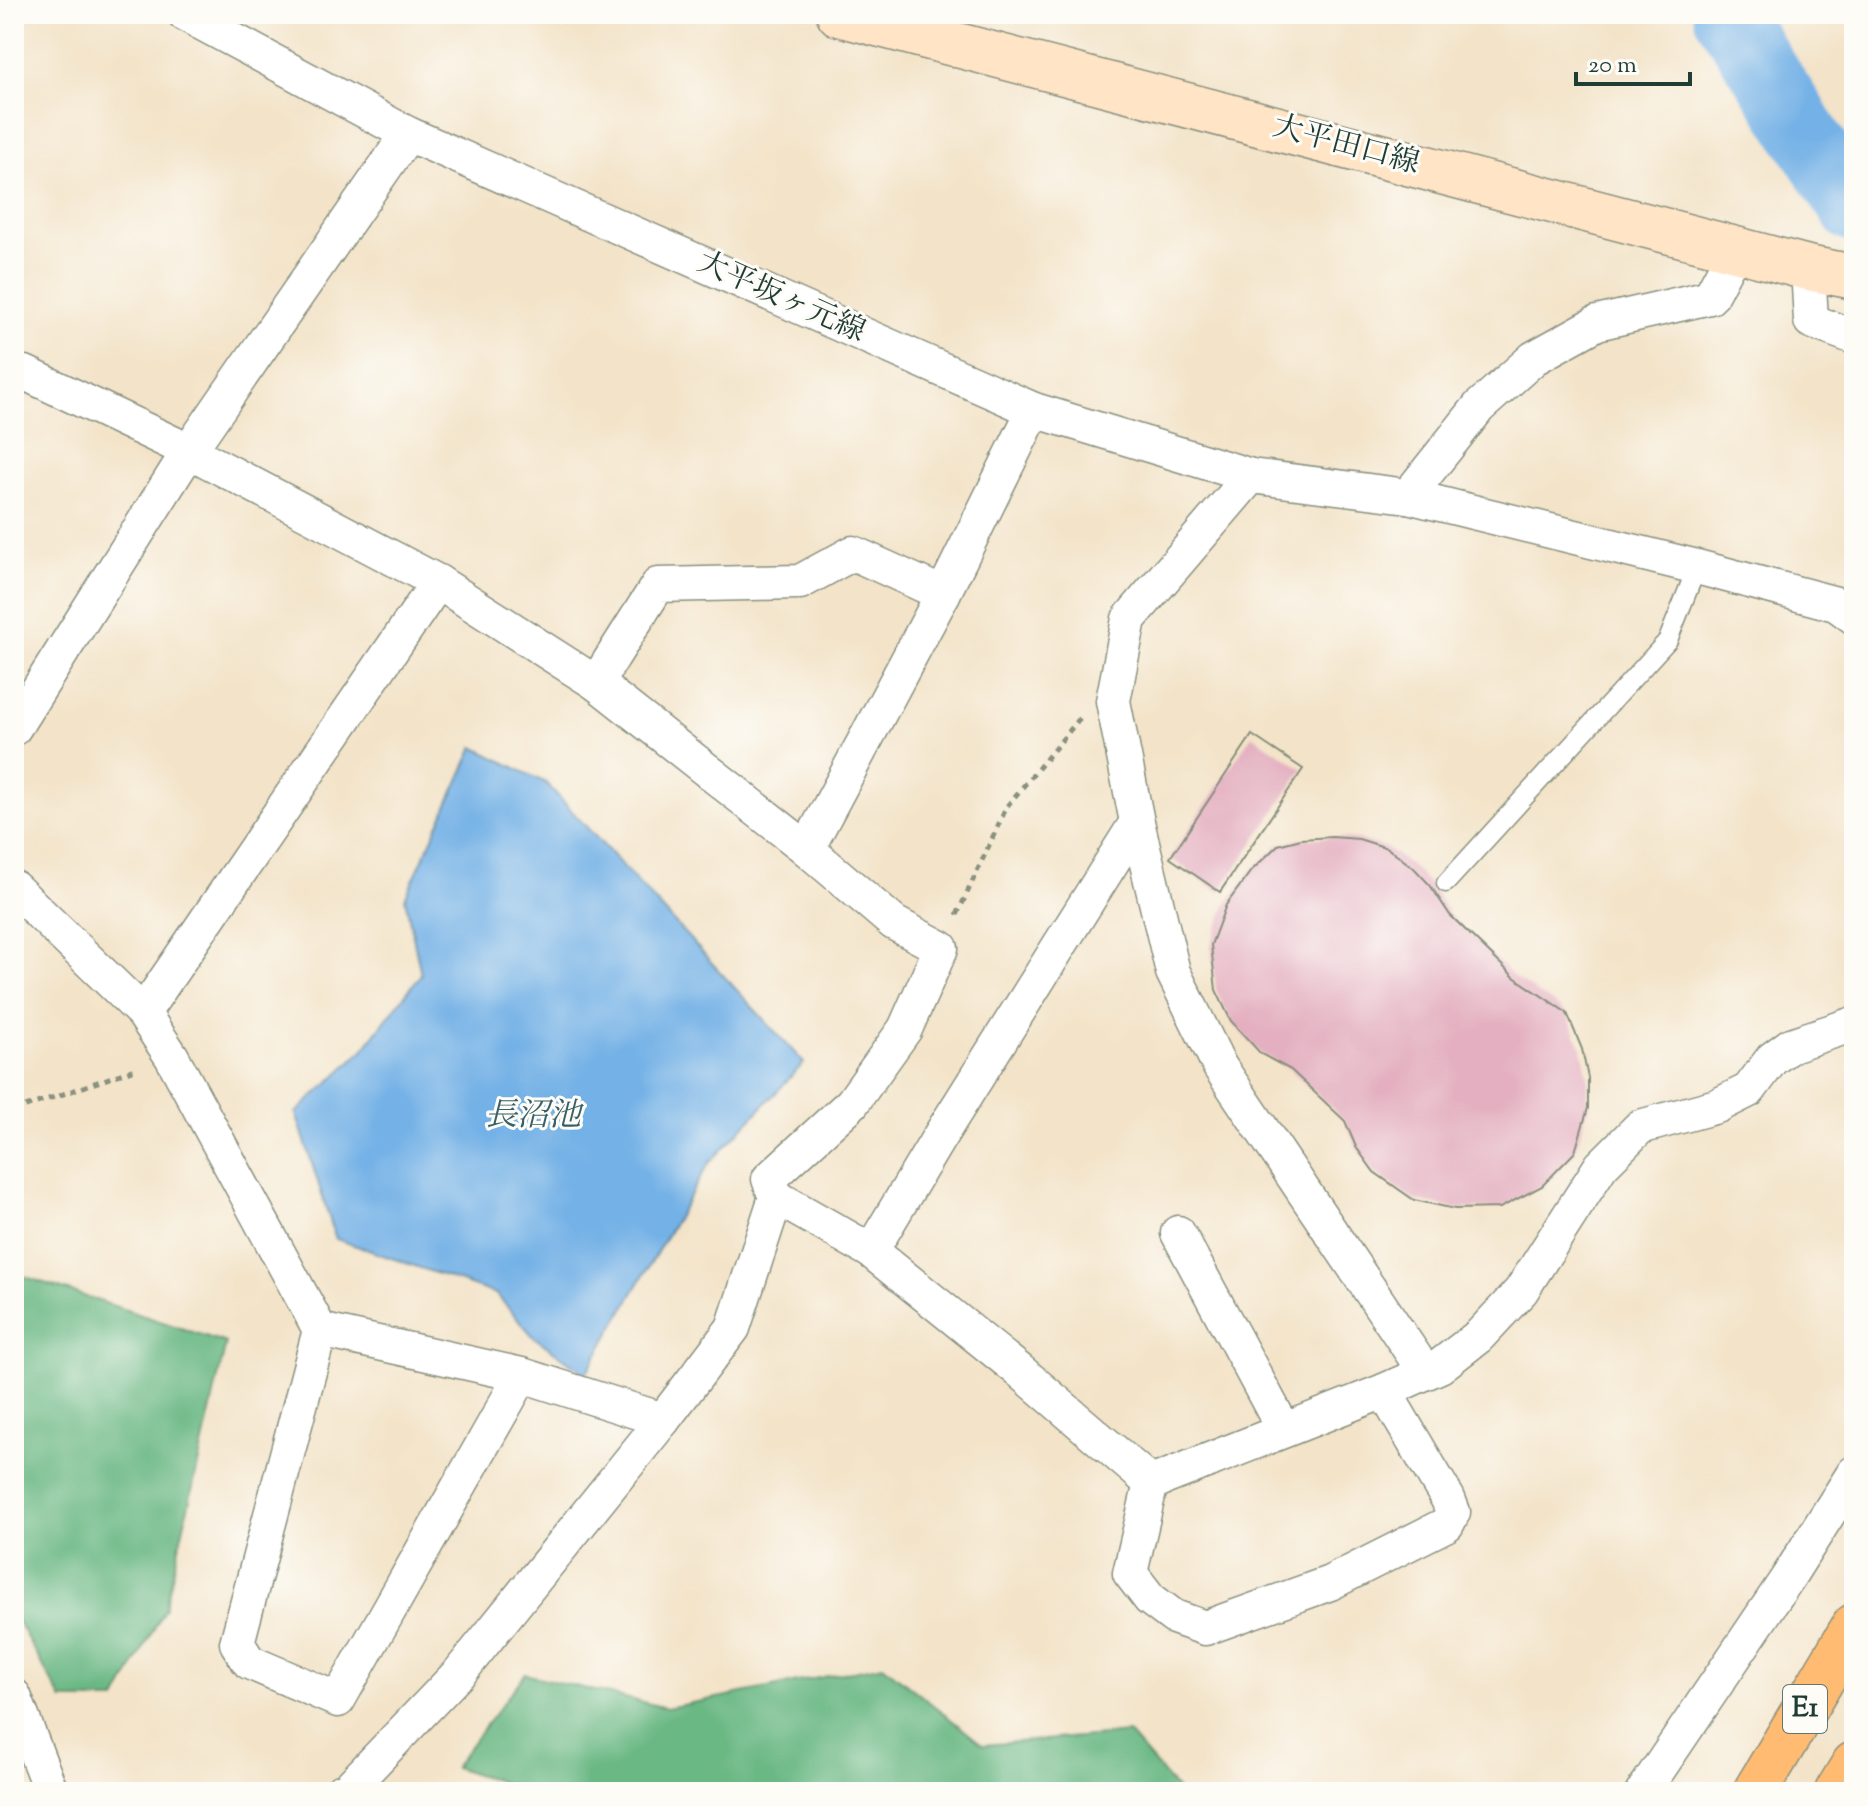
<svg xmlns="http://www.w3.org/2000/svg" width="1868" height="1806" font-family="'Sorts Mill Goudy','Noto Serif JP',serif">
  <rect width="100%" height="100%" fill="#fdfcf7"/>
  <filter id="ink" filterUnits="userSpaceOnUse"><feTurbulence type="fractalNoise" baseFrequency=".0125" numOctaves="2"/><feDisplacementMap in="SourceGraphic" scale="16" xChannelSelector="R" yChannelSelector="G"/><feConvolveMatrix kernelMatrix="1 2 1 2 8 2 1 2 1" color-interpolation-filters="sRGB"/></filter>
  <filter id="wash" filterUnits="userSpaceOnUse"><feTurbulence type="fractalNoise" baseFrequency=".006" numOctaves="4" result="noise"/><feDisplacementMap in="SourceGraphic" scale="32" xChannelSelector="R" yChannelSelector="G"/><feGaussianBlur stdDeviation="1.8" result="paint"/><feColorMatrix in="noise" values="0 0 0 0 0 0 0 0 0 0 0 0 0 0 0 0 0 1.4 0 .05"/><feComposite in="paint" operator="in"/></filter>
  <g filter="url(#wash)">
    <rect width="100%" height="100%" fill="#f3e3c8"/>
    <g fill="#6ab884" stroke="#447a5c" stroke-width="2">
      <path d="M14,1273L226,1343L165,1608L116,1700H62L14,1615Z"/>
      <path d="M883,1665L983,1745L1128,1733L1179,1792H533L454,1767L525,1674L667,1708Z"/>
    </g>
    <path fill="#73b1e6" stroke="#49778d" stroke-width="2" d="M474,747L546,783L804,1063L709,1163L586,1374L534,1337L496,1294L336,1239L296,1113L363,1050L421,974L405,898Z"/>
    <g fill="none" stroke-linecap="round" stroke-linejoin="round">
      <path stroke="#73b1e6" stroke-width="68" d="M1727,14L1854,209"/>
    </g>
    <g id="blocks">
      <g fill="#e4b0c1">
        <path d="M1252,735L1303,769L1220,892L1170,858Z"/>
        <path d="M1332,837L1359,839L1387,848L1414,868L1430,885L1450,915L1514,977L1567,1013L1582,1049L1588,1078V1108L1575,1152L1542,1186L1500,1208L1455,1209L1414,1200L1374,1172L1356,1147L1345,1121L1291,1070L1261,1054L1231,1021L1216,990L1211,945L1226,905L1251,871L1278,845L1301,839Z"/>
      </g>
    </g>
  </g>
  <g filter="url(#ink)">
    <use href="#blocks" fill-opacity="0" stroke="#89907e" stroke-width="2"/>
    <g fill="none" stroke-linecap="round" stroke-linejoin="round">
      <g stroke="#89907e" stroke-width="21">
        <path id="lane" d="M1446,883L1668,640L1697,567"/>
      </g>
      <g stroke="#89907e" stroke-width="37">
        <g id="street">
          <path d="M185,14L408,134L1034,410L1251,476L1408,496L1697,567L1836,604L1854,617"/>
          <path d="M1808,268L1811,321L1854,337"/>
          <path d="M14,377L25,373L189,451L438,582L596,683L807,849L943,594L1034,410"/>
          <path d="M1251,476L1129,619L1113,701L1137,822L1173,972L1220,1067L1425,1372"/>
          <path d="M1408,496L1479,407L1534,358L1597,323L1710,297L1736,248"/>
          <path d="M596,683L658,585L800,582L853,553L943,594"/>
          <path d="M14,728L189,451L408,134"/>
          <path d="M14,888L143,1013L172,1057L320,1330"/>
          <path d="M143,1013L438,582"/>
          <path d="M776,1197L871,1251L1020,1371L1151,1483"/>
          <path d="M1178,1233L1284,1430"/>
          <path d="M871,1251L938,1139L1137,822"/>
          <path d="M522,1375L338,1700L249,1662L237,1643L320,1330L522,1375L663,1420"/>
          <path d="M1151,1483L1384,1391L1440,1366L1479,1336L1521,1291L1601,1166L1640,1127L1717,1106L1749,1090L1772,1059L1791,1045L1854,1024"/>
          <path d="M1151,1483L1130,1573L1150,1599L1174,1617L1205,1628L1330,1583L1447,1524L1453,1512L1448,1499L1384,1391"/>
          <path d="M14,1696L51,1792"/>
          <path d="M341,1792L348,1789L460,1672L663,1420L733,1328L776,1197L769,1179L852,1103L905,1029L941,948L894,923L807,849"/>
          <path d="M1643,1792L1787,1579L1854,1473"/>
        </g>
      </g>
      <g stroke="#89907e" stroke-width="47">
        <path id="secondary" d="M839,14L1808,268L1854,277"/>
      </g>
      <g stroke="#89907e" stroke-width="47">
        <g id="highway">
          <path d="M1755,1792L1854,1626"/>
          <path d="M1837,1792L1854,1764"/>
        </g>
      </g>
      <g stroke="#89907e" stroke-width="5" stroke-dasharray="6 6" stroke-linecap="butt">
        <path d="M957,915L1007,806L1080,718"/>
        <path d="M14,1111L138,1068"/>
      </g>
      <use href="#lane" stroke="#fff" stroke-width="18"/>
      <use href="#street" stroke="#fff" stroke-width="34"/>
      <use href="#secondary" stroke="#ffe4c6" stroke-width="44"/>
      <use href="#highway" stroke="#ffbb71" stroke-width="44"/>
    </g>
  </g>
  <g text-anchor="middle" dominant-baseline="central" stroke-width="6" stroke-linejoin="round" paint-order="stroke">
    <rect fill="#fdfcf7" stroke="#62766e" stroke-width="2" x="1783" y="1685" width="44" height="48" rx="6"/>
    <g font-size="28" font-weight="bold" fill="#1f3d34">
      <text x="1805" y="1709">E1</text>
    </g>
    <g font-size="30" fill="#1f3d34" stroke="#fdfcf7">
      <text transform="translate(1346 146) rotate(15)">大平田口線</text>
      <text transform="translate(781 298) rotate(24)">大平坂ヶ元線</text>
    </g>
    <g font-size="32" font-style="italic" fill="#386069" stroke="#fdfcf7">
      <text x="533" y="1117">長沼池</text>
    </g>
  </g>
  <rect width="1868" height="1806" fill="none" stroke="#fdfcf7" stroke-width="48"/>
  <path d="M1576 72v12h114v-12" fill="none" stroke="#1f3d34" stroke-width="4"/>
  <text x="1588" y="72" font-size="24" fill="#1f3d34" stroke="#fdfcf7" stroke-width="6" paint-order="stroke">20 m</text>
</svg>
